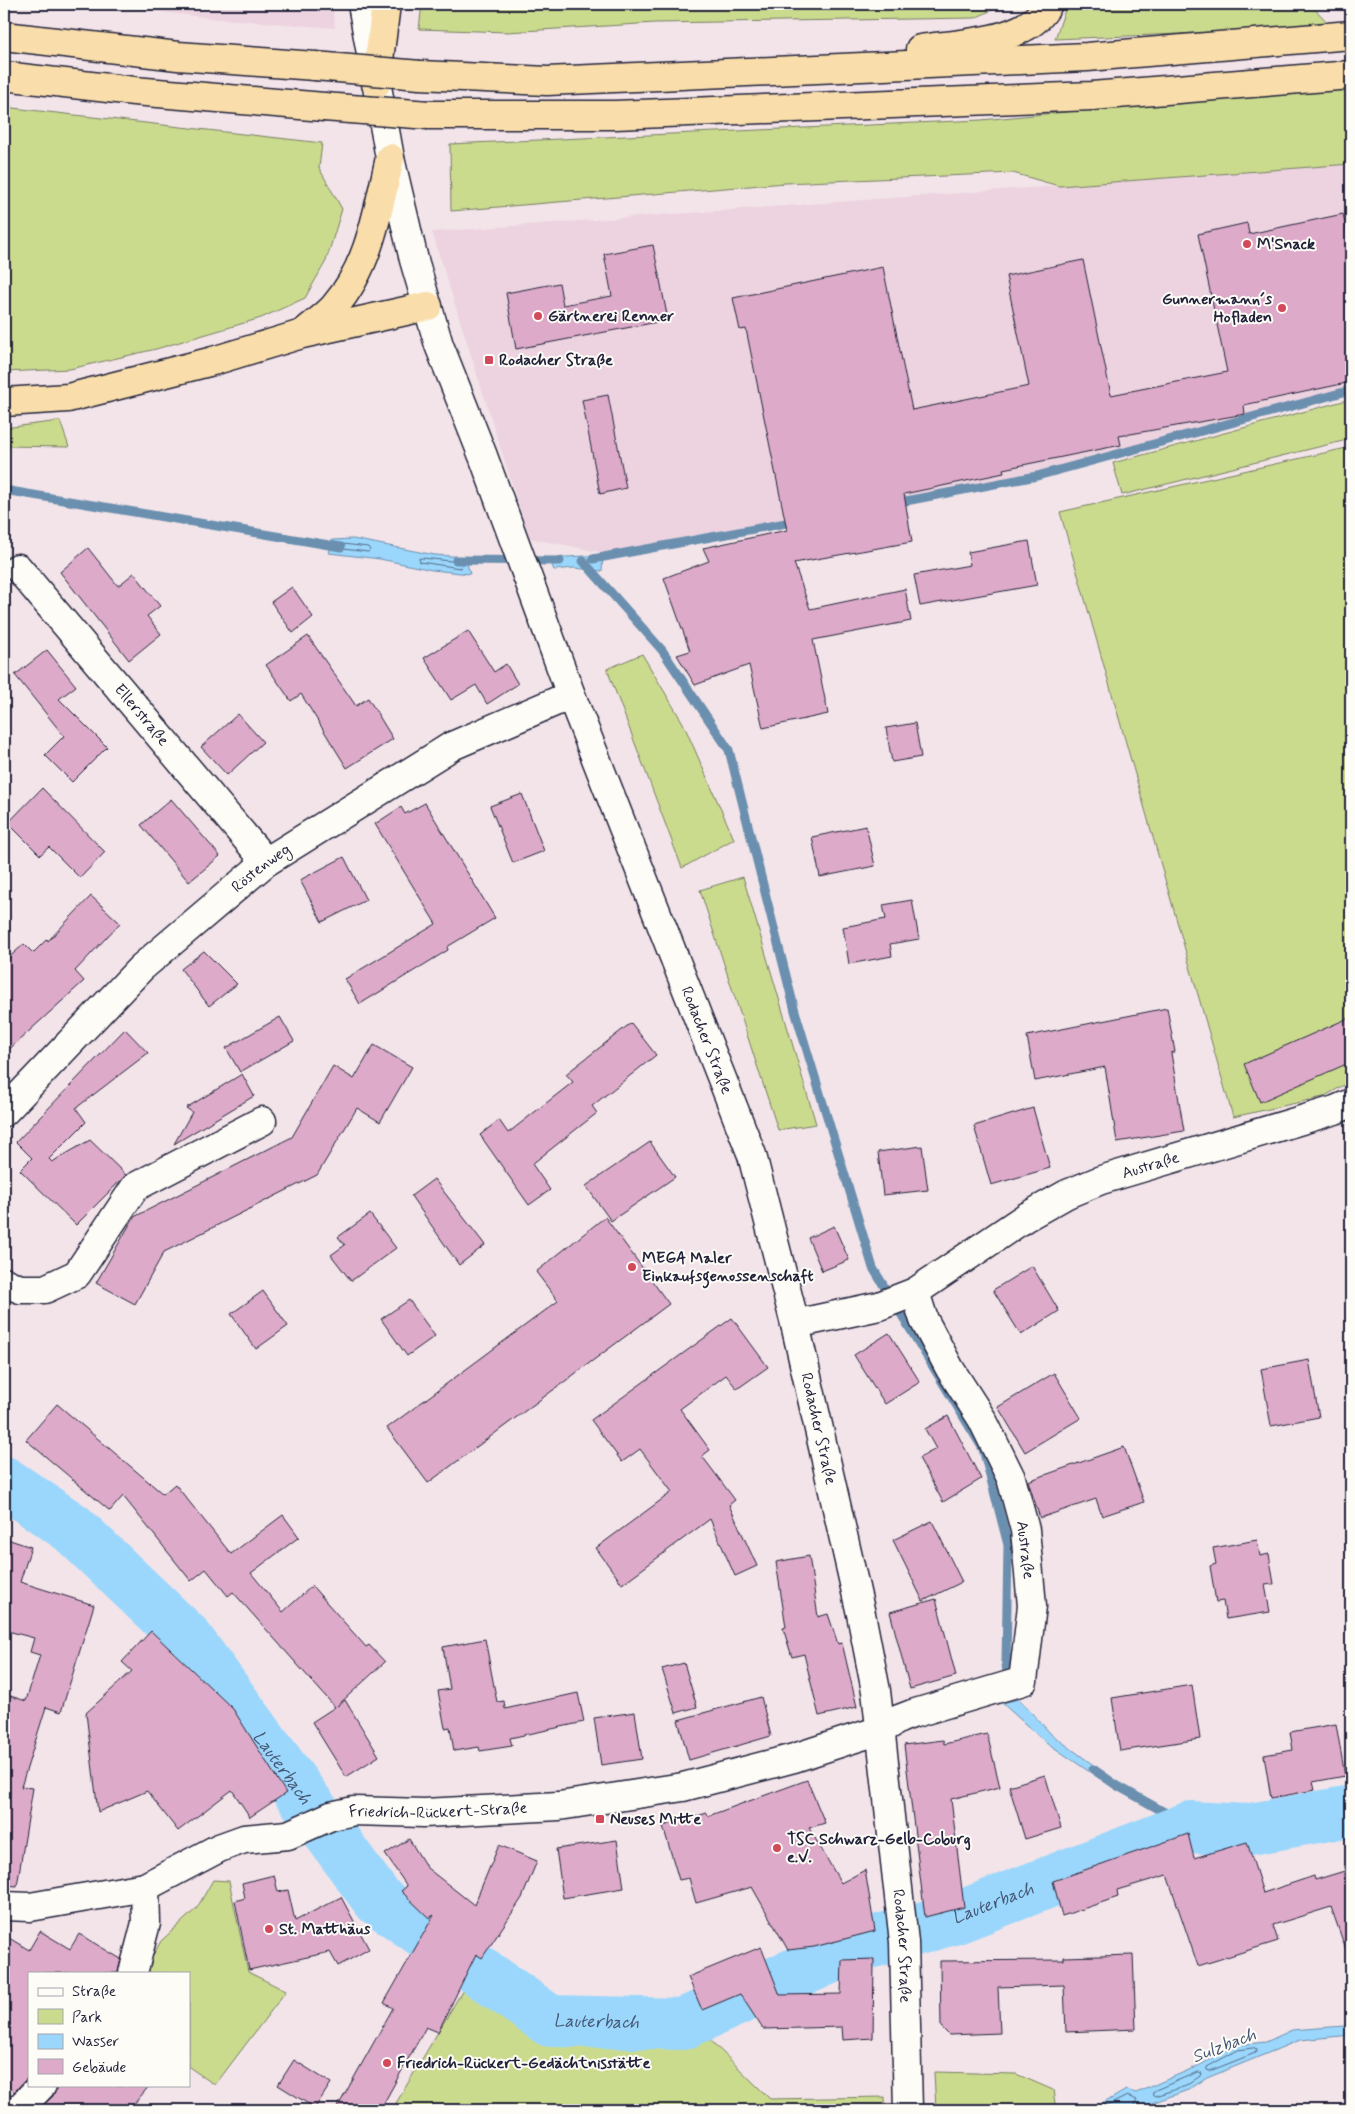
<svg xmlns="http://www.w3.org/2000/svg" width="1355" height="2114" font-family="Mynerve,sans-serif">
  <rect width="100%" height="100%" fill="#f3e4e9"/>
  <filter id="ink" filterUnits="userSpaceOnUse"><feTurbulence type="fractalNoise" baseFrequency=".02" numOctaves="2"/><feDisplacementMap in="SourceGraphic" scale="10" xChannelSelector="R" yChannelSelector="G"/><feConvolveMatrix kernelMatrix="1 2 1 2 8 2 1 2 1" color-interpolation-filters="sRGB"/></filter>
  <g filter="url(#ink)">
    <g fill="#ecd3df">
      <path d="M96,4H332L335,28L211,18Z"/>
      <path d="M1351,164V390L1037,476L605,553L529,538L432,232Z"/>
    </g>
    <g fill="#cbdb8e" stroke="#767e64">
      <path d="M422,4H1005L975,18L655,23L507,32L419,29Z"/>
      <path d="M1067,4H1310L1330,25L1177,34L1055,39Z"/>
      <path d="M1351,85V164L1059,186L1013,173L785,183L451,211L450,144L981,120Z"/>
      <path d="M4,107L322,143L319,168L342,209L326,261L305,298L261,318L156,349L70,369L4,372Z"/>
      <path d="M1351,399V439L1122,495L1113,463Z"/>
      <path d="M60,421L69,447L4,446V428Z"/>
      <path d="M1351,447V1081L1323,1097L1233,1117L1060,512Z"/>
      <path d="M642,654L683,723L734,839L682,868L607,669Z"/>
      <path d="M743,877L816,1124L778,1130L700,890Z"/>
      <path d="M213,1880L229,1881L248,1972L286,1991L215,2085L189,2067V1973H143L161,1941L197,1908Z"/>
      <path d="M470,1978L559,2038L700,2030L770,2099L885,2097V2110H392Z"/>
      <path d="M934,2072L1016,2074L1053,2090L1056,2110H936Z"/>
    </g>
    <g fill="#9bd7fc" stroke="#6b8faf">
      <path d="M353,539L435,555L465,557L470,574L432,570L380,559L329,553L332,540Z"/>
      <path d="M603,555L602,571L574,568L554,570L549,558Z"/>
      <path d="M1019,1699L1051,1734L1103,1772L1100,1779L1043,1740L1002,1703Z"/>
      <path d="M343,1837L360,1853L390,1898L385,1920L324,1845Z"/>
      <path d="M877,1932L879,1951L798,1987L784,1970Z"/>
      <path d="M1351,2024V2035L1300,2040L1207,2078L1188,2090L1141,2107L1127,2110H1092L1126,2090L1136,2093L1198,2066L1237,2045L1266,2042L1292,2030L1344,2026Z"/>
    </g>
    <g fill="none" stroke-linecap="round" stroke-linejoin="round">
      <g stroke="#526a88" stroke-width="1">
        <path d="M343,544L368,547L370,550L368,552L343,549L341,547Z"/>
        <path d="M422,558L460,562L462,566L460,568L420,562L419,559Z"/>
        <path d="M342,1844L356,1856L384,1899L383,1905L379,1904L334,1849L335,1846Z"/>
        <path d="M841,1962L801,1980L794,1974L796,1971L870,1941L873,1942L872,1949L850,1959"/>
        <path d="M1255,2048L1257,2050L1255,2053L1210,2071L1207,2070V2067L1238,2050Z"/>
        <path d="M1198,2072L1201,2073L1200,2076L1186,2086L1155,2096L1152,2094L1154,2091Z"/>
        <path d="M1099,2110L1127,2096L1137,2100L1132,2110"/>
      </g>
      <g stroke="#6b8faf" stroke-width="9">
        <path d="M4,490L341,547"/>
        <path d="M895,503L1037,476L1351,390"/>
        <path d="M593,559L797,521"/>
        <path d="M456,560L560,561"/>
        <path d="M583,561L662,650L729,750L795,1011L873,1268L983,1449L1008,1545L1006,1664L1008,1681"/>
        <path d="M1093,1769L1116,1785L1191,1827"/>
      </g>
      <path stroke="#9bd7fc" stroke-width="52" id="s1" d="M4,1482L72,1528L186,1637L378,1900L550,2021L683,2024L852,1948L956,1918L1191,1827L1245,1830L1351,1811"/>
    </g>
    <g fill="#ddabc9" stroke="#22223b">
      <path d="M1343,214L1351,252V382L1244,405L1245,414L1119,436L1121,445L1003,469L1004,473L904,494L912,542L794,563L810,609L905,589L911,621L813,640L828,714L763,728L749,665L695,685L677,655L690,651L664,578L709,561L703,548L787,530L746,329L740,330L733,298L883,267L912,410L1029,386L1006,276L1083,260L1111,395L1227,372L1198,234L1247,223L1249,234Z"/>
      <path d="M653,245L668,320L516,349L506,293L559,283L563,305L612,296L604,254Z"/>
      <path d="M608,395L626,488L600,494L582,400Z"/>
      <path d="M1029,541L1037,585L920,606L914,575L970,565L968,552Z"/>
      <path d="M88,548L118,586L134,573L160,606L147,616L161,634L129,660L60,572Z"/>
      <path d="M292,587L313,617L293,633L271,602Z"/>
      <path d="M468,631L494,672L506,664L518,684L487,704L476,685L451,700L424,658Z"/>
      <path d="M308,636L356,706L368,698L393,739L347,768L301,694L291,701L266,665Z"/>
      <path d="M47,650L76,686L59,699L107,747L72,782L45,755L64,736L15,675Z"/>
      <path d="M238,714L263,742L227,775L201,747Z"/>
      <path d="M915,723L921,757L892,762L886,728Z"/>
      <path d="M42,788L105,852L80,878L49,847L40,855L8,823Z"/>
      <path d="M522,794L544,851L513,863L490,806Z"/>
      <path d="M171,799L220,856L189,882L141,825Z"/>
      <path d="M425,803L495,918L447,947L448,950L360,1004L345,979L436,924L375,824L401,807L405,814Z"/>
      <path d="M866,826L875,866L820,877L812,837Z"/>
      <path d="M344,857L366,900L322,922L300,880Z"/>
      <path d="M91,896L120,923L75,971L84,981L4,1054V962L24,944L33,953L47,939L48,941Z"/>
      <path d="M912,900L919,939L890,944L892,956L849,964L843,927L886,919L883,905Z"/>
      <path d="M204,951L237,984L209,1006L181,969Z"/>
      <path d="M1167,1008L1175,1052L1171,1053L1184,1131L1117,1142L1105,1067L1035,1081L1027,1036Z"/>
      <path d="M280,1017L294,1041L240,1072L226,1048Z"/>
      <path d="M1351,1017V1062L1260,1102L1244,1064Z"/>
      <path d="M631,1023L656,1055L592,1106L597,1113L532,1164L550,1190L529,1205L480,1135L499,1120L508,1133L573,1082L566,1074Z"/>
      <path d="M125,1029L148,1053L76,1108L86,1122L49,1159L52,1162L90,1140L126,1175L76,1225L20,1170L32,1158L16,1142Z"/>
      <path d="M374,1045L412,1067L380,1122L357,1108L317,1175L164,1252L135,1304L96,1283L134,1217L292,1137L333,1066L354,1079Z"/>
      <path d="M242,1074L254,1096L174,1144L192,1112L186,1108Z"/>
      <path d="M1033,1108L1050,1168L991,1185L974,1126Z"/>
      <path d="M650,1142L675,1177L611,1221L586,1186Z"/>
      <path d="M922,1146L928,1190L883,1195L878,1152Z"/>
      <path d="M434,1179L485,1245L459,1265L411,1196Z"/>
      <path d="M370,1214L396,1248L351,1281L331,1255L345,1245L338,1237Z"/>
      <path d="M605,1217L669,1304L428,1483L387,1428L558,1301L536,1272Z"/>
      <path d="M834,1226L849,1260L822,1271L808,1238Z"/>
      <path d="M1032,1266L1059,1311L1021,1335L993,1290Z"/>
      <path d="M263,1291L288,1326L256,1349L231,1314Z"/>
      <path d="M409,1300L435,1336L407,1356L381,1319Z"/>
      <path d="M732,1318L768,1367L737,1389L726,1375L680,1409L710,1450L702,1456L735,1500L729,1505L757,1566L735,1576L710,1519L622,1584L596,1548L672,1492L640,1449L622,1462L591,1420Z"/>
      <path d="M889,1333L920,1382L885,1404L854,1355Z"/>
      <path d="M1309,1360L1319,1417L1271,1426L1261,1369Z"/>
      <path d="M1054,1373L1081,1418L1025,1452L998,1407Z"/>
      <path d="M57,1404L163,1494L175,1484L231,1554L283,1515L299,1537L251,1573L283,1612L312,1586L366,1647L369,1645L385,1662L337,1706L345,1700L379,1756L346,1777L312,1722L335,1707L233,1592L228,1596L206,1569L191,1581L123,1496L110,1511L26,1440Z"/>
      <path d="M948,1416L981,1479L943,1502L919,1458L936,1449L925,1429Z"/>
      <path d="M1124,1447L1144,1502L1102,1516L1096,1499L1040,1518L1028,1481Z"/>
      <path d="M932,1521L962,1582L923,1601L893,1540Z"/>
      <path d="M4,1538L31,1547L20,1582L94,1605L61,1712L46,1707L21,1787L33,1788L17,1886L4,1885V1694L26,1701L40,1655L30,1652L34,1638L4,1630Z"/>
      <path d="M1257,1540L1260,1556L1269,1554L1274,1584L1265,1585L1270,1612L1226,1619L1223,1601L1216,1602L1210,1566L1216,1564L1213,1548Z"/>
      <path d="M809,1556L818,1617L828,1614L838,1644L842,1643L857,1707L819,1716L804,1654L792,1657L783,1628L786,1627L776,1562Z"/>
      <path d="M936,1599L956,1676L910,1689L890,1612Z"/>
      <path d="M151,1631L233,1709L286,1793L250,1817L232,1790L178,1831L147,1791L98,1812L86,1713L132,1671L122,1662Z"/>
      <path d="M485,1639L497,1702L504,1701L505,1709L578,1693L584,1722L510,1738L512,1746L480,1751L479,1747L454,1751L450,1727L445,1728L438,1691L450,1689L443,1647Z"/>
      <path d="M684,1663L697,1707L676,1713L662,1669Z"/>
      <path d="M1192,1685L1200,1739L1120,1751L1112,1698Z"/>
      <path d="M761,1697L771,1736L689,1760L678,1720Z"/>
      <path d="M635,1712L642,1759L601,1765L594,1718Z"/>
      <path d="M1336,1724L1345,1776L1313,1782L1315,1790L1271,1798L1264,1755L1293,1750L1290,1732Z"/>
      <path d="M987,1734L1000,1787L951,1799L964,1907L925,1917L904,1745L943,1740L944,1744Z"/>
      <path d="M1045,1775L1061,1828L1025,1839L1009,1786Z"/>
      <path d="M807,1780L825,1823L809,1828L841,1883L865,1870L875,1931L814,1947L788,1950L752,1887L696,1903L689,1878L679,1880L663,1826L707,1813L708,1816Z"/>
      <path d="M1188,1834L1194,1858L1247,1842L1263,1893L1314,1876L1315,1880L1351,1869V1953H1347L1331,1907L1273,1925L1278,1941L1198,1966L1167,1875L1117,1890L1118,1897L1062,1916L1053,1881Z"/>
      <path d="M409,1839L427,1868L474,1905L499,1845L537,1861L522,1898L482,1958L476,1954L438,2032L426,2027L380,2110H336L393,2008L384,2003L434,1915L429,1918L401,1891L407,1886L385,1854Z"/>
      <path d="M617,1840L624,1888L563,1898L556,1849Z"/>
      <path d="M274,1875L278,1892L288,1890L295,1921L341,1897L369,1949L338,1966L330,1952L249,1970L235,1901L245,1898L242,1883Z"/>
      <path d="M40,1931L70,1949L79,1934L121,1959L118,1973H29V2076L14,2092L4,2081V1935L29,1950Z"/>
      <path d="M761,1947L780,1995L841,1994L842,1960L874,1959L873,2038L843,2040L842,2027L763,2029L740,1994L702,2010L688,1977Z"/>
      <path d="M1133,1955L1136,2029L1066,2032L1064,1985L998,1987L1000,2033L949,2035L941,2027L940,1961L1064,1960V1957Z"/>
      <path d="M294,2060L331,2083L315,2108L278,2085Z"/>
      <path d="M57,2085H150L129,2110H39L54,2095Z"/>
    </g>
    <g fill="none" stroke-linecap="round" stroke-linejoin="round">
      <g stroke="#22223b" stroke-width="31">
        <g id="minor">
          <path id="s2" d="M362,4L390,158L414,260L439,345L483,456L571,695L752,1155L795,1324L861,1614L876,1691L904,1942L908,2110"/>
          <path id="s3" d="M18,568L266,862"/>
          <path id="s4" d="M4,1112L141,968L266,862L452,746L571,695"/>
          <path d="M4,1282L20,1289H45L77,1274L135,1187L262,1121"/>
          <path id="s5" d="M795,1324L879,1306L915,1292L1026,1217L1067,1194L1101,1180L1335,1110L1351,1103"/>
          <path id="s6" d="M4,1906L30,1907L145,1887L219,1848L244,1839L288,1835L331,1816L354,1811L424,1813L559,1806L683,1787L794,1758L852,1739L881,1730L899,1719L912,1714L1023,1681L1032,1606L1025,1530L1011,1478L982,1419L950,1369L924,1320L915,1292"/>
          <path d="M133,1973L146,1923L145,1887"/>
          <path d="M18,2110L42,2085"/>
        </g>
      </g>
      <g stroke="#22223b" stroke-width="31">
        <g id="highway">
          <path d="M4,36L178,56L315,66"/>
          <path d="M920,49C959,43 1029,43 1048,4"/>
          <path d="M420,75L547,81L1087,57L1351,35"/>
          <path d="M4,76L134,91L324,107"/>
          <path d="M376,84L386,4"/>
          <path d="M429,115H615L1092,96L1351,75"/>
          <path d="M305,332C314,324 326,316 334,307C370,266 378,209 390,158"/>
          <path d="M4,402L68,398L213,361L302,334L428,306"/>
        </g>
      </g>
      <use href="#minor" stroke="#fdfcf7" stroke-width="28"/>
      <use href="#highway" stroke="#f9deab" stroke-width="28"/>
      <g stroke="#22223b" stroke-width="31" stroke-linecap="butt">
        <g id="highway-bridge">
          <path d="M315,66L420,75"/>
          <path d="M324,107L429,115"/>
        </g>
      </g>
      <use href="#highway-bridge" stroke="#f9deab" stroke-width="28"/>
    </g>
  </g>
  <g fill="#d1495b" stroke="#fdfcf7" stroke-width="2">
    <circle cx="1247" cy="244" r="5"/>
    <circle cx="1282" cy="308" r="5"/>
    <circle cx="538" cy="316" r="5"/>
    <rect x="484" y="355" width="10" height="10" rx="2.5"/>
    <circle cx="632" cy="1267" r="5"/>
    <rect x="595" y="1814" width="10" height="10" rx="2.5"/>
    <circle cx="777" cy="1848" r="5"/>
    <circle cx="269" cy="1929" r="5"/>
    <circle cx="387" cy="2063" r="5"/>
  </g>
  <g text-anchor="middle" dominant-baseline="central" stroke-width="4" stroke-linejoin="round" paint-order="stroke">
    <g font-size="16" font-weight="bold" fill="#22223b" stroke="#fdfcf7" text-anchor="start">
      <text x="1257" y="244">M'Snack</text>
      <text x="1272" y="299" text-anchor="end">Gunnermann´s<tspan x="1272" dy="18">Hofladen</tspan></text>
      <text x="548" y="316">Gärtnerei Renner</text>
      <text x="499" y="360">Rodacher Straße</text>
      <text x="642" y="1258">MEGA Maler<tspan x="642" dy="18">Einkaufsgenossenschaft</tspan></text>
      <text x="610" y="1819">Neuses Mitte</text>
      <text x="787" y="1839">TSC Schwarz-Gelb-Coburg<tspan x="787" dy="18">e.V.</tspan></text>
      <text x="279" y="1929">St. Matthäus</text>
      <text x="397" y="2063">Friedrich-Rückert-Gedächtnisstätte</text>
    </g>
    <g font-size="16" fill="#22223b" stroke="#fdfcf7">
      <text stroke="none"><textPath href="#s3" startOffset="192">Ellerstraße</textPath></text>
      <text stroke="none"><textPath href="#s4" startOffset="355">Röstenweg</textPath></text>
      <text stroke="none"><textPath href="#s2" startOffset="1095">Rodacher Straße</textPath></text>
      <text stroke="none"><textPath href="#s5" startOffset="394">Austraße</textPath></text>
      <text stroke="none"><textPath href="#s2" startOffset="1500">Rodacher Straße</textPath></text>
      <text transform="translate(1025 1550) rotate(83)">Austraße</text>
      <text stroke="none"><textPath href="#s6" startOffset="452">Friedrich-Rückert-Straße</textPath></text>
      <text stroke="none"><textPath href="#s2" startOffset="2025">Rodacher Straße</textPath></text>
    </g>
    <g font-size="18" font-style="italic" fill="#465875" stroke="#fdfcf7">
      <text stroke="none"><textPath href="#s1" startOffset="402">Lauterbach</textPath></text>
      <text stroke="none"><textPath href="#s1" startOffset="1242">Lauterbach</textPath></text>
      <text stroke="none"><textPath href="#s1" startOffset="822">Lauterbach</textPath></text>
      <text transform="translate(1224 2046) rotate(-21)">Sulzbach</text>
    </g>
  </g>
  <rect width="1355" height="2114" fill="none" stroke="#fdfcf7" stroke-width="20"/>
  <rect x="10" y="10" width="1335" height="2094" fill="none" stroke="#22223b" stroke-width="2" filter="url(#ink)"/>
  <rect x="28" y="1972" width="162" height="115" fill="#fdfcf7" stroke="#a5a5ac"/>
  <rect x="38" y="1988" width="25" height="8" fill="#fdfcf7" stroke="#a5a5ac"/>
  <text x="72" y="1996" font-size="15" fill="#22223b">Straße</text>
  <rect x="38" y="2009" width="25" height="15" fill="#cbdb8e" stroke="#a5a5ac"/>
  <text x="72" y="2022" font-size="15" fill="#22223b">Park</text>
  <rect x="38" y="2034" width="25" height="15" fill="#9bd7fc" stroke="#a5a5ac"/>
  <text x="72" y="2046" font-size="15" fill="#22223b">Wasser</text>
  <rect x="38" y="2059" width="25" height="15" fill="#ddabc9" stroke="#a5a5ac"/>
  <text x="72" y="2072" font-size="15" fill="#22223b">Gebäude</text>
</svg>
